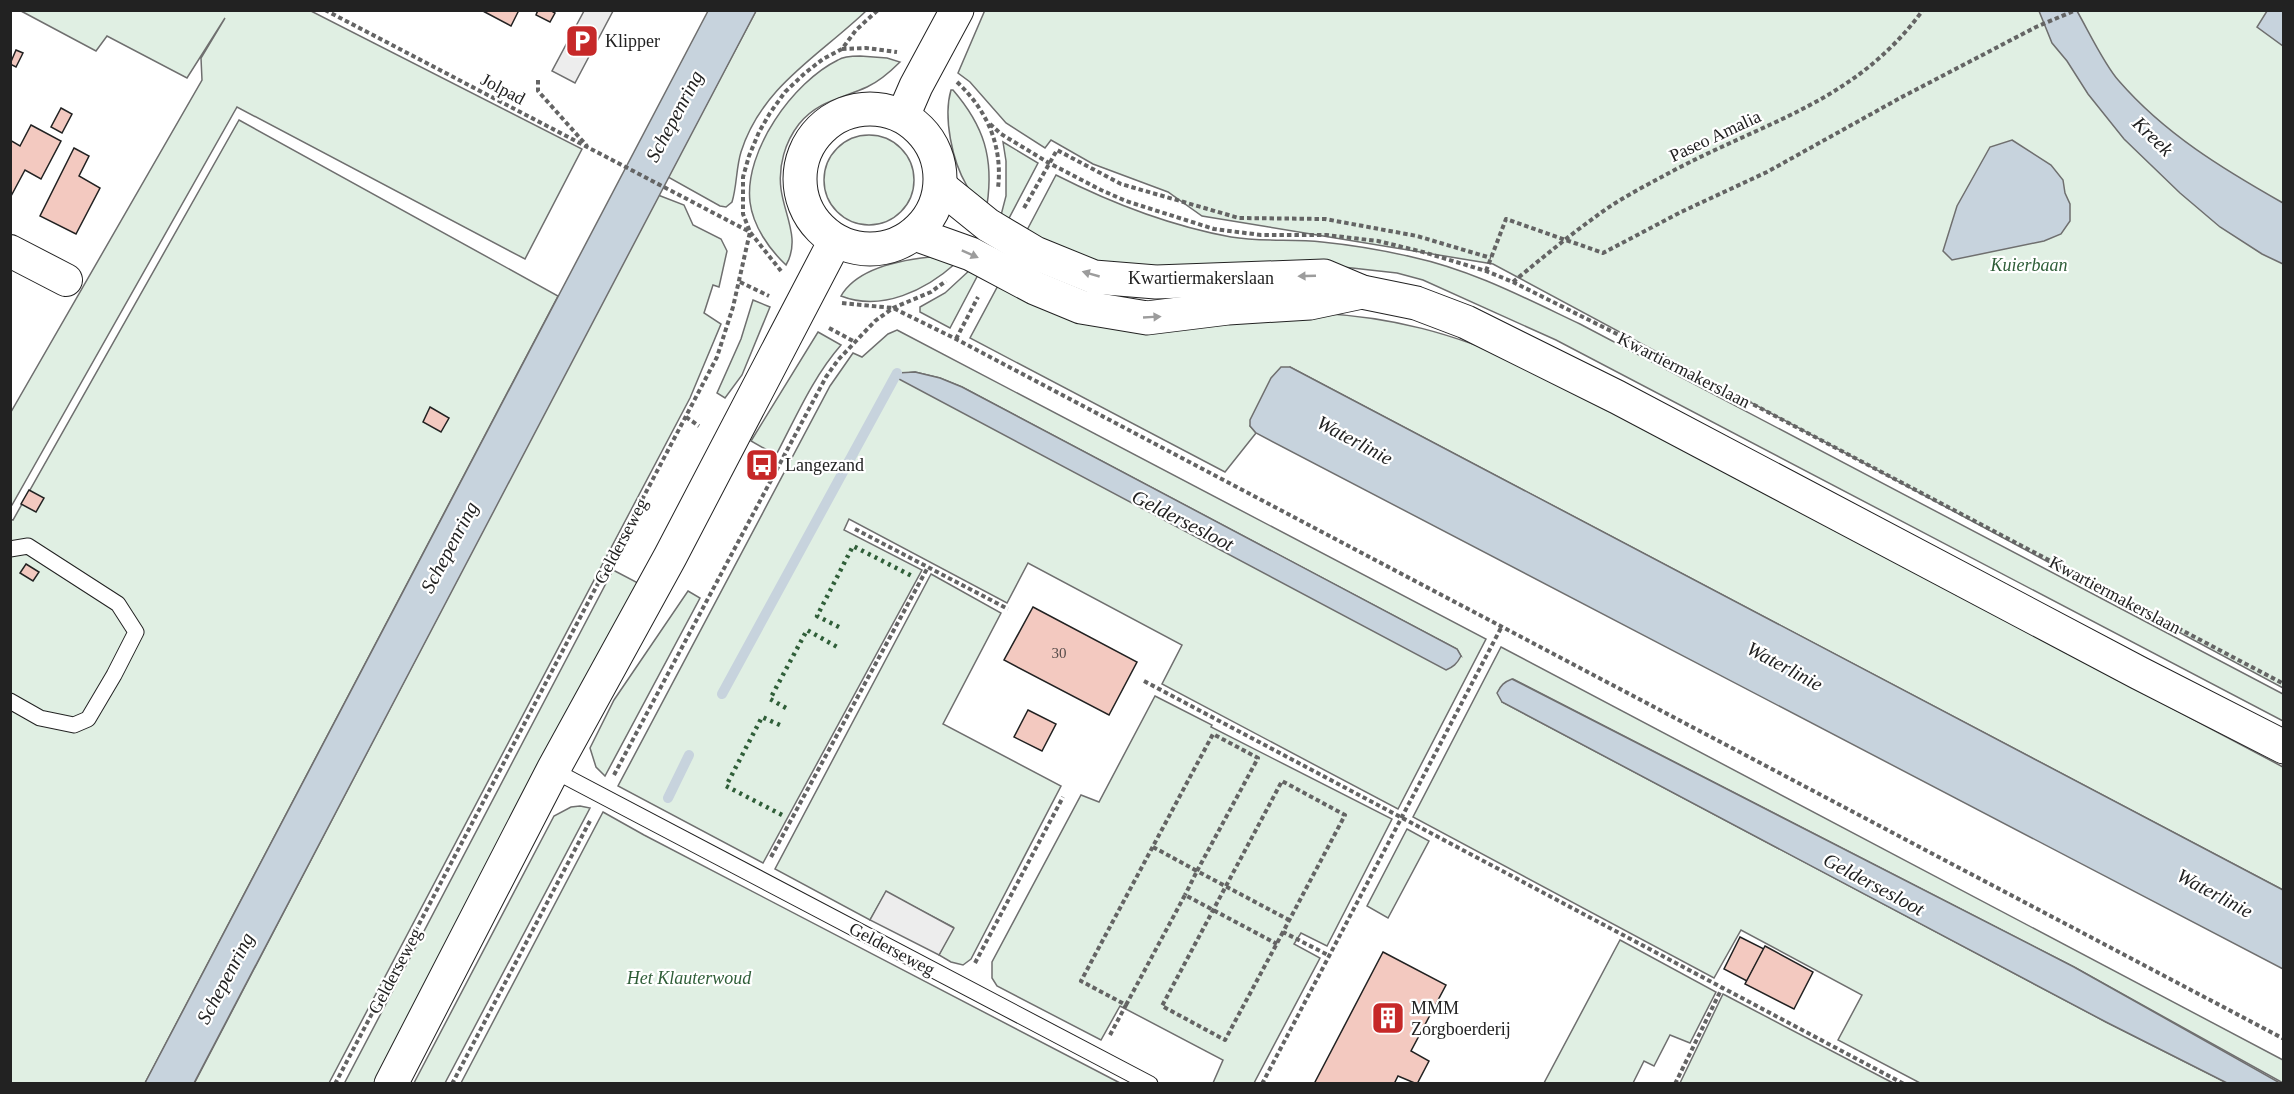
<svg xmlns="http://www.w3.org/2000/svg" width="2294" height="1094" font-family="Georgia,serif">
  <rect width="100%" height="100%" fill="#fff"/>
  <g fill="#e0efe3" stroke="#6f6f6f" stroke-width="1.5" fill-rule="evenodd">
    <path d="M985,10L2283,11V688L1493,264L1202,216L1168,192L1093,164L1051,140L1045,148L1006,123L970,82L958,73Z"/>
    <path d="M21,11H311L582,149L525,259L237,107L12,505H10L11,412L202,80L201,58L225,18L187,78L107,36L96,51Z"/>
    <path d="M756,11H866C819,56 762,86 741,152C736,168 737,186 732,202L726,207L720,206L668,177Z"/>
    <path d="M860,56L887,58L900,62C890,72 880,81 867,87C843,98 817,101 799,124C785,142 778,166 781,189C784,214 801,240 786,265C769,249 753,226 750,202C744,151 793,82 838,60C844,56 853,56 860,56Z"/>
    <path d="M951,90H953C984,126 994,158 987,205C980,199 971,193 967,186C952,161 943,117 951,90Z"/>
    <path d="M239,120L558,296L145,1083H11L10,519L13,520Z"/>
    <circle cx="869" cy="180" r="45"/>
    <path d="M1003,142L1038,163L1007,222L1000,219L1006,196V161Z"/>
    <path d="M1056,175C1111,203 1171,226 1231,237C1261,242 1292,239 1322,242C1352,245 1382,250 1412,257C1472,270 1525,298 1580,324L2283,694V721L1556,340L1423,280L1397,273L1334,266L1114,268L1026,232Z"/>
    <path d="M658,195L684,205L693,225L721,239L727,251L719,287L713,285L704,313L721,324L690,398L329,1083L194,1084Z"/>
    <path d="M930,257L956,263C926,290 882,312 841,296C857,268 901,260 930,257Z"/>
    <path d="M972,268L980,271L950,328L920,312V307L945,293Z"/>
    <path d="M1001,280L1053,303L1317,313C1393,317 1452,333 1522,364L2283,767V890L1290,367L1250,426L1256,433L1225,472L970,338Z"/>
    <path d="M753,300L770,307L742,375L725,398L717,393L741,339Z"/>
    <path d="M897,330L1486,639L1398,809L1162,684L1182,645L1028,563L1007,603L849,519L844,530L922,570L763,863L618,786L830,386L853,353L862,357L888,334ZM915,372L940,378L962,387L1457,649L1461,656L897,374Z"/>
    <path d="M818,332L841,345C813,377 796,417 776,455L751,441Z"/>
    <path d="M613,570L638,583L375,1083L344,1084Z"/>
    <path d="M931,574L1001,613L943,724L1061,786L971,959L963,965L951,962L939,955L953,927L886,892L870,920L775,869Z"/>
    <path d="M688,591L700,598L605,776L596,767L590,748L614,700Z"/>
    <path d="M1501,647L2283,1060V1083L2074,967L1513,679L1502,702L2106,1022L2227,1083H1920L1838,1040L1862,995L1741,930L1714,978L1413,817Z"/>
    <path d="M1155,696L1212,725L1211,727L1392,819L1327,946L1301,933L1294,944L1320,958L1254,1083H1213L1223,1060L1120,1006L1101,1040L997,986L992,978V962L1081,795L1099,802Z"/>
    <path d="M580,806L590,808L445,1083H414L554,816L571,807Z"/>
    <path d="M603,812L644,835L1120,1083H461Z"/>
    <path d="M1407,829L1429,841L1388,918L1367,906Z"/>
    <path d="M1620,940L1716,992L1690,1043L1670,1035L1654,1066L1644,1061L1633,1083H1544Z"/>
    <path d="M1723,994L1893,1083H1680Z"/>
  </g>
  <g fill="#ededed" stroke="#6f6f6f" stroke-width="1.5">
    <path d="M584,11H613L575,83L552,71Z"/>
    <path d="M886,891L954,928L939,955L870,920Z"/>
  </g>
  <g fill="#c7d3dd" stroke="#6f6f6f" stroke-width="1.5">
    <path d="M708,11H756L194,1083H145Z"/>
    <path d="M2039,11H2077C2088,30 2105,66 2119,81C2165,134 2223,169 2283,203V264L2262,254L2220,227L2180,193L2124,139L2088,94L2067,61L2052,43Z"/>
    <path d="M2267,11H2283V46L2257,27Z"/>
    <path d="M2012,140L2051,165L2063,180L2065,193L2070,204V221L2061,234L2044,241L1952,260L1943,251L1957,206L1990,147Z"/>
    <path d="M1281,367H1290L2283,890V969L1256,433L1250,426V420L1271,378Z"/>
    <path d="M915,372L940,378L962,387L1457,649L1461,656C1457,664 1453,667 1446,670L897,378V373Z"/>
    <path d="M1512,679L2074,967L2280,1083H2227L2106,1022L1502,702L1497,693C1501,685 1504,682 1512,679Z"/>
  </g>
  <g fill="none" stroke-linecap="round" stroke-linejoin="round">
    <g stroke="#c7d3dd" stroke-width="10">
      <path d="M722,694L897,373"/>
      <path d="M668,798L689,755"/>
    </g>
  </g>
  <g fill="#f3c9c0" stroke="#222" stroke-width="1.5">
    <path d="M481,10H519L511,26Z"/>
    <path d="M538,10H550L555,13L550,22L536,15Z"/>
    <path d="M16,50L23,53L16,67L10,64Z"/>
    <path d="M61,108L72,114L62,133L51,127Z"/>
    <path d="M31,125L61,141L41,179L25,170L10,198V140L20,146Z"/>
    <path d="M74,148L89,156L79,176L100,188L76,234L40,216Z"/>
    <path d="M430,407L449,418L441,432L423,422Z"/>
    <path d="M29,490L44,498L36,512L21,504Z"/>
    <path d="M26,564L39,572L33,581L20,573Z"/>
    <path d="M1033,607L1137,662L1109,715L1004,660Z"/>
    <path d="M1028,710L1056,724L1042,751L1014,737Z"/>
    <path d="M1740,937L1764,949L1747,981L1724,969Z"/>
    <path d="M1765,946L1813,972L1794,1009L1745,984Z"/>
    <path d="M1383,952L1446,985L1411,1051L1429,1061L1417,1084L1398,1076L1394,1084H1314Z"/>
  </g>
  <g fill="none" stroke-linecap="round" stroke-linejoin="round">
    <g stroke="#222" stroke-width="17">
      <g id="lane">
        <path d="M10,549L28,546L118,604L136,632L114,675L88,719L74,725L40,718L10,701"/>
        <path d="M553,770L1150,1084"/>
      </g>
    </g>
    <g stroke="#222" stroke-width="34">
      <path id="street" d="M10,251L66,280"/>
    </g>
    <g stroke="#222" stroke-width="35">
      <g id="secondary">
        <circle cx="870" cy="179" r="70"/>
        <path d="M903,116L916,86L957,10"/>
        <path d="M941,187L988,225L1035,253L1094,277L1156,282L1324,276L1362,292L1416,303L1466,322L1617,397L2139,673L2284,747"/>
        <path d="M915,234L971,254L1035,288L1081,307L1147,318L1228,308L1310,303L1362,292"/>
        <path d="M391,1084L553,770L670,557L835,241"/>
      </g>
    </g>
    <g stroke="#646464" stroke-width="4" stroke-dasharray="4.5 3" stroke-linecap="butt">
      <path d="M325,10L750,232L781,271"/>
      <path d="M842,49L866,48L897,52"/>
      <path d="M538,80V91L587,146"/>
      <path d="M957,82C987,110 1003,146 998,188"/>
      <path d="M990,124L1001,134L1049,163L1101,190L1126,201L1214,229L1261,235H1326L1378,241L1423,252L1486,271L1513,282L1667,359L2284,684"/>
      <path d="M1024,208L1057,150L1121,184L1239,218L1325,219L1417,236L1491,258"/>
      <path d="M1486,271L1506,219L1603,253L1681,212L1767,172L1900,98L2036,27L2076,10"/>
      <path d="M740,282L769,296"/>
      <path d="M1513,282C1542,258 1571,234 1602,212C1623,197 1647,185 1669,173C1765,121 1855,103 1923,10"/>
      <path d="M842,303L893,308L956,339L2284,1039"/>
      <path d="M829,328L855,342"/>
      <path d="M956,339L978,297"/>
      <path d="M686,417L699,426"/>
      <path d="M757,470L772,478"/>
      <path d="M855,529L1008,609"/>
      <path d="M1144,681L1904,1084"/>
      <path d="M614,775L826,377L838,360L875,321L893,308L931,292L946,281"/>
      <path d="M1153,847L1197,871L1185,895"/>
      <path d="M771,857L928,567"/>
      <path d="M1283,932L1225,1040L1162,1006L1282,781L1345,815L1283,932L1328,955"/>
      <path d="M975,963L1063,797"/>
      <path d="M1126,1005L1185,895L1277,944"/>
      <path d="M1110,1035L1126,1005L1081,981L1213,734L1258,758L1197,871L1289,920"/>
      <path d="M335,1084L717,357L733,307L750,232L743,214V177L749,156L759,132L770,113L785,92L805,73L823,59L842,49L856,30L878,10"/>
      <path d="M452,1084L591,819"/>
      <path d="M1262,1084L1502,626"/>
      <path d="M1675,1084L1722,988"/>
    </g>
    <use href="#lane" stroke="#fff" stroke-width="15"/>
    <use href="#street" stroke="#fff" stroke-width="32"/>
    <use href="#secondary" stroke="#fff" stroke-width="33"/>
    <g stroke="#2f5e38" stroke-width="4.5" stroke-dasharray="3 4.5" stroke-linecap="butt">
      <path d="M839,627L817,616L853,546L912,576"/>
      <path d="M786,708L770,699L807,630L839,648"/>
      <path d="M782,815L726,786L762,717L782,726"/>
    </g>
  </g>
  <defs><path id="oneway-solid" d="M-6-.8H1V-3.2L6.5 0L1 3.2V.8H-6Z" transform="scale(1.5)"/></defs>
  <g fill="#9c9c9c">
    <use href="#oneway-solid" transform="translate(970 254) rotate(24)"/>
    <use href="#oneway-solid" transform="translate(1091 274) rotate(-164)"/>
    <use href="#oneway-solid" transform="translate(1307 276) rotate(178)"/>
    <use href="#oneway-solid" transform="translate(1152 317) rotate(-3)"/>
  </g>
  <defs>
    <g id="parking-square" transform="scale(1.725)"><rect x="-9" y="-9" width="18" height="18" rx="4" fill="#c62828" stroke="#fff"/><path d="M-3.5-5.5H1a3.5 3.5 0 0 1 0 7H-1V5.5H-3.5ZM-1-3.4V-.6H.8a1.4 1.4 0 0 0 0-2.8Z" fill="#fff"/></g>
    <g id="bus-square" transform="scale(1.725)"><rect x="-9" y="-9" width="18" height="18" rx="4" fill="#c62828" stroke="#fff"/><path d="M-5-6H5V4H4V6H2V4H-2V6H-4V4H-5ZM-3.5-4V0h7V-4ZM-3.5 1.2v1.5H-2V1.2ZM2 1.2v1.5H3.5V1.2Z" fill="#fff"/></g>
    <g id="building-square" transform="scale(1.725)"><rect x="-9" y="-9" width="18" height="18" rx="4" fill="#c62828" stroke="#fff"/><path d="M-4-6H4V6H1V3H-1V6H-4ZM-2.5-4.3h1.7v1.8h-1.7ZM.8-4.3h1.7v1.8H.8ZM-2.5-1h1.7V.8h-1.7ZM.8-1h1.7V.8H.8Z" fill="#fff"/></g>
  </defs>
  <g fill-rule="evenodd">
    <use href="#parking-square" x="582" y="41"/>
    <use href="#bus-square" x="762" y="465"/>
    <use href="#building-square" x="1388" y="1018"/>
  </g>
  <g text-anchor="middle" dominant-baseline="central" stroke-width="4.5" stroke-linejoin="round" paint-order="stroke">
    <g font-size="15" fill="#564c4a">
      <text x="1059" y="653">30</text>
    </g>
    <g font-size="18" fill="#222" stroke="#fff" text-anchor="start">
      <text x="605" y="41">Klipper</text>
      <text x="785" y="465">Langezand</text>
      <text x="1411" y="1008">MMM<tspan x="1411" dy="21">Zorgboerderij</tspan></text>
    </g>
    <g font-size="18" fill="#222" stroke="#fff">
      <text transform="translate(503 89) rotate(28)">Jolpad</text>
      <text transform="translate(1715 136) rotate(-25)">Paseo Amalia</text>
      <text x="1201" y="278">Kwartiermakerslaan</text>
      <text transform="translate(1684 370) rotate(27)">Kwartiermakerslaan</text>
      <text transform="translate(621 541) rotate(-62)">Gelderseweg</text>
      <text transform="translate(2115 595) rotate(28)">Kwartiermakerslaan</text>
      <text transform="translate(892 949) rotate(28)">Gelderseweg</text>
      <text transform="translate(395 971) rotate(-62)">Gelderseweg</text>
    </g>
    <g font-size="18" font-style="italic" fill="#2f5e38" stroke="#fff">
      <text x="2029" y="265">Kuierbaan</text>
      <text x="689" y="978">Het Klauterwoud</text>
    </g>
    <g font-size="20" font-style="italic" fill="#222" stroke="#fff">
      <text transform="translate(674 116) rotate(-62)">Schepenring</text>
      <text transform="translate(2153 136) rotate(44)">Kreek</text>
      <text transform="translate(1355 440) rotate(28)">Waterlinie</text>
      <text transform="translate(1183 520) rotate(27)">Geldersesloot</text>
      <text transform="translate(449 547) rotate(-62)">Schepenring</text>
      <text transform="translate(1785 666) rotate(28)">Waterlinie</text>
      <text transform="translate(1874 884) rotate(28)">Geldersesloot</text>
      <text transform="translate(2215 893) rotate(28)">Waterlinie</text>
      <text transform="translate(225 978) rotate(-62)">Schepenring</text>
    </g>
  </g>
  <rect width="2294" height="1094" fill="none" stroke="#222222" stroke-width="24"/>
</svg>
